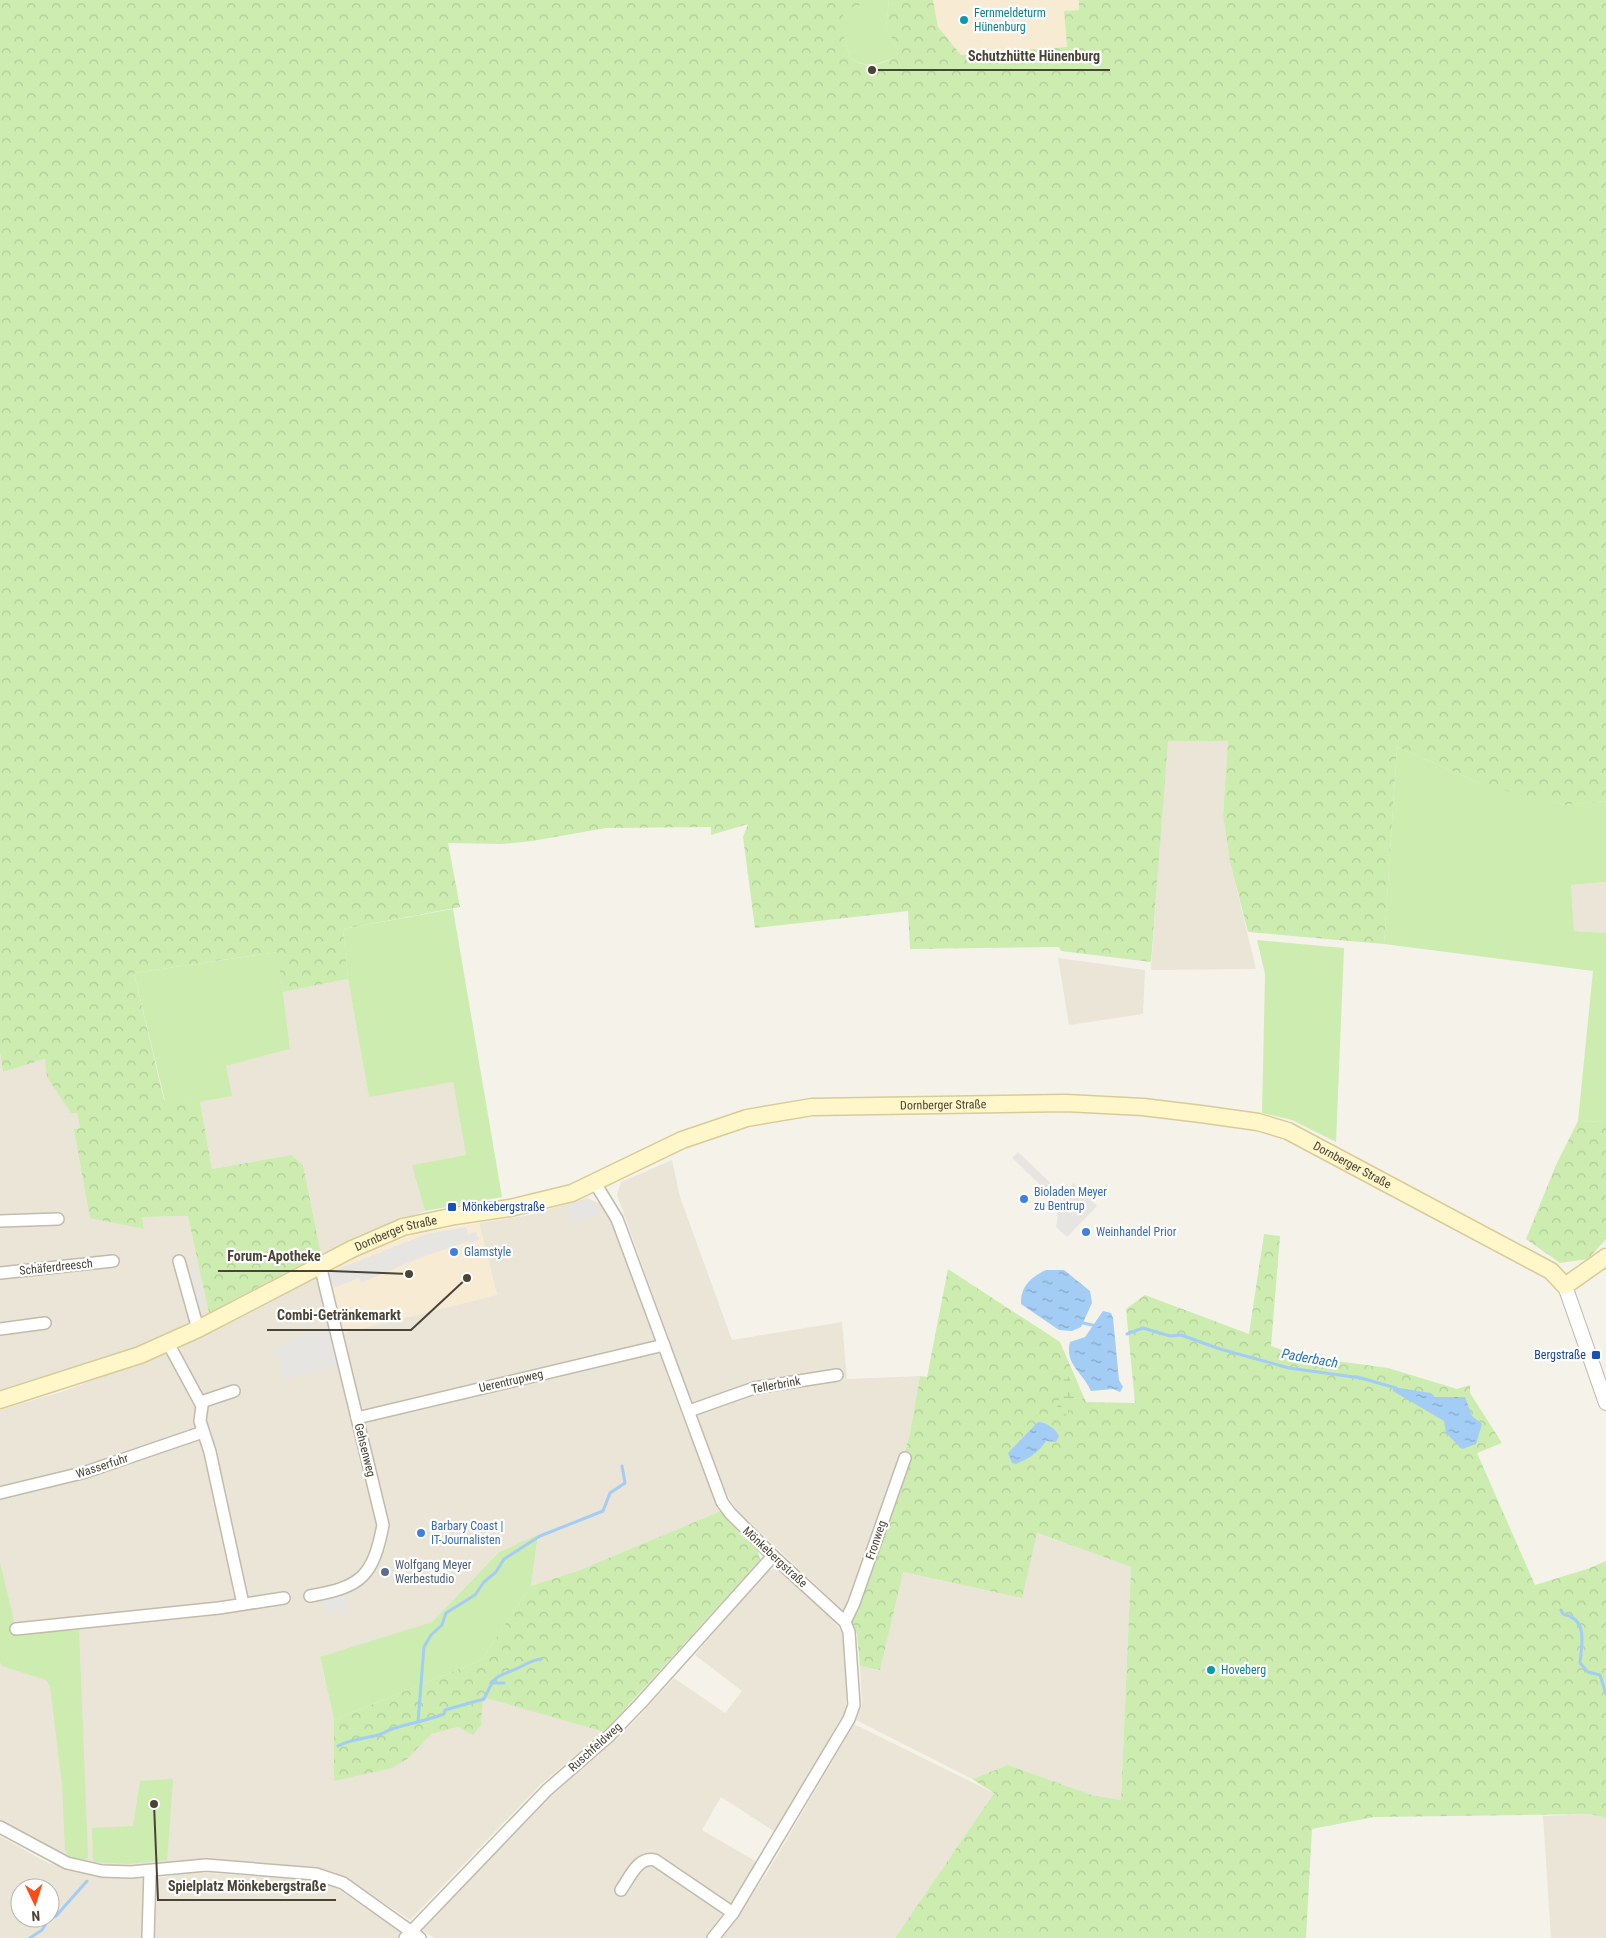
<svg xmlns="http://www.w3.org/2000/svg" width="1606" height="1938" font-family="'Roboto Condensed',sans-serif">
  <defs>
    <pattern id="forest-crowns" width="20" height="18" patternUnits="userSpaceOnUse" patternTransform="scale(1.25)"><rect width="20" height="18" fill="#ccecb0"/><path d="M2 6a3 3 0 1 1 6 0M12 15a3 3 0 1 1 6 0" fill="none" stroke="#b1cc98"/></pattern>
    <pattern id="wetland-marsh" width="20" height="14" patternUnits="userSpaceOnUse" patternTransform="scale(1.25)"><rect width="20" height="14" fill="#ccecb0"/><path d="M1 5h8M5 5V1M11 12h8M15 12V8" fill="none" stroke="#b1cc98"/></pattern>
    <pattern id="water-ripples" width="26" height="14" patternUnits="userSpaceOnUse" patternTransform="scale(1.25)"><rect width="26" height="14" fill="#a3cdf5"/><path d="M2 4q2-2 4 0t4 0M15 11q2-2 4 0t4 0" fill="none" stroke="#87a8c7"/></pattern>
  </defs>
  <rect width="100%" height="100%" fill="#f5f3e9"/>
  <g fill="#eae5d7" fill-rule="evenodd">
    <path d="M1167,741H1228L1223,815L1230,862L1256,969L1151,970Z"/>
    <path d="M1606,882V933L1574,931L1571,885Z"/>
    <path d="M1058,958L1145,970L1143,1014L1069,1025Z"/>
    <path d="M348,979L369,1096L453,1082L466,1155L413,1165L425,1211L359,1235L321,1254L303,1165L291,1155L212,1169L200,1102L231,1096L226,1066L290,1049L283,992Z"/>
    <path d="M0,1052L3,1072L45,1059L77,1112L80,1128L74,1129L144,1229L142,1217L188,1216L210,1316L160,1342L0,1396Z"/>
    <path d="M672,1160L680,1197L732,1340L842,1322L847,1379L920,1376L909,1438L848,1615L736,1510L719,1479L617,1195L621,1182Z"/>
    <path d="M587,1198L601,1204L618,1236L682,1416L721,1511L580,1570L531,1586L538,1536L499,1552L432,1622L320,1658L334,1720L335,1781L422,1742L431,1734L458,1727L466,1729L481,1725L482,1696L604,1732L541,1784L410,1920L341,1875L317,1867L205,1859L131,1867L95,1865L65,1857L0,1821V1410L61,1392L163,1354L215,1331L325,1272L497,1295L479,1223L530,1215Z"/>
    <path d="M1036,1533L1131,1567L1121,1800L1092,1795L1008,1765L972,1779L856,1720L862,1705L860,1666L880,1670L902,1572L1021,1598Z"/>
    <path d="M776,1568L829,1615L842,1632L847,1673L846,1710L775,1832L721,1797L702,1830L757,1862L732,1904L705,1938H434L421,1929L550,1795L630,1726L674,1678L725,1713L742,1691L695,1655L765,1572Z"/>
    <path d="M854,1724L994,1793L895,1938H722L767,1873Z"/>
    <path d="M1590,1814L1606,1818V1938H1551L1543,1816Z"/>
    <path d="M0,1836L48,1863L89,1874L158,1878L191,1872L208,1873L316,1880L338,1889L411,1938H0ZM20,1888H50V1918H20Z"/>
  </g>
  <g fill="#f8ebd4">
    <path d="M933,0H1079V10L1064,11L1067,47L960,55L938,27Z"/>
    <path d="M479,1223L497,1295L341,1334L325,1272L373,1249L418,1233Z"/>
  </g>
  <g fill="#ccecb0">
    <path d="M871,0H889L886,29L898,49L895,57C877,65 868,69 850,58L843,34V9Z"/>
    <path d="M1397,747L1477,782L1566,805L1606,801V882L1571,885L1574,931L1606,933V1122L1578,1121L1593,971L1384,944Z"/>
    <path d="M453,909L502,1197L425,1211L412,1165L466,1155L453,1082L369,1097L348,979L343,929Z"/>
    <path d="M1257,940L1344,948L1336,1142L1292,1120L1262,1113L1265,974Z"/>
    <path d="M278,952L290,1049L226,1066L232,1096L200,1102L165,1101L134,973Z"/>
    <path d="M538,1535L531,1586L481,1660L334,1720L320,1657L432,1622L499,1552Z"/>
    <path d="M0,1562L17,1634L79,1630L88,1857L86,1860L70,1858L65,1850L62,1785L50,1686L46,1680L2,1666L0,1662Z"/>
    <path d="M173,1779L167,1860L128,1864L93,1862L92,1828L133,1826L140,1781Z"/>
  </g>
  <g fill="url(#forest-crowns)">
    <path d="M0,0H875L843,10V34L850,58C867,69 878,66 895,57L898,49L886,29L889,0H933L938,27L961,55L1067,47L1064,11L1079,10V0H1606V801L1566,805L1510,792L1477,782L1397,747L1384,944L1248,932L1230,862L1223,815L1228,741H1168L1151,962L1061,951L1059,947L910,949L908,911L755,928L743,837L748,824L711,835V827L606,828L532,841L502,844L448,843L460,907L343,929L348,979L283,992L277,952L134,973L164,1100L200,1102L212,1169L291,1155L303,1165L321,1254L209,1313L188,1216L142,1217L144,1229L90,1218L74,1129L80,1128L77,1113H71L47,1077L45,1059L3,1072L0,1052Z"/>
    <path d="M1578,1121L1606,1122V1239L1588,1259L1560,1263L1526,1239L1556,1165Z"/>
    <path d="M1264,1234L1280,1236L1271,1346L1300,1356L1388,1368L1457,1389L1470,1385V1393L1502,1443L1477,1453L1535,1585L1587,1569L1606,1561V1818L1590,1814L1374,1817L1312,1829L1306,1938H895L994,1793L972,1779L1008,1765L1092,1795L1121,1800L1131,1567L1037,1533L1022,1598L903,1572L880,1670L860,1666L857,1634L851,1620L909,1438L920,1376L927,1377L948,1269L1060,1342L1086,1402L1135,1403L1126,1309L1145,1295L1249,1334Z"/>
    <path d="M721,1511L739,1533L758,1551L760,1560L604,1732L483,1697L481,1725L473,1735L458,1727L431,1734L407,1759L392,1768L334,1781V1720L481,1660L531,1586L580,1570Z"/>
  </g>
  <path fill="url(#wetland-marsh)" d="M1065,1372L1083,1399L1064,1417H1055Z"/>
  <g fill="#e7e5e1">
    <path d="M1018,1152L1060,1192L1054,1198L1012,1158Z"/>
    <path d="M1073,1183L1097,1206L1067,1237L1056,1227L1059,1208Z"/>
    <path d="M586,1200L594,1201L600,1215L571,1222L567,1205Z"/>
    <path d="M466,1227L468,1234L476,1232L479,1240L470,1243L469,1241L422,1257L361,1283L359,1278L334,1288L328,1273L426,1234Z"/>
    <path d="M195,1268L205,1306L196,1308L186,1270Z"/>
    <path d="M329,1328L339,1364L284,1380L274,1349L300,1335Z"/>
    <path d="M347,1596L348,1611L325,1612L324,1597Z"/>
  </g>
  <g fill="url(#water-ripples)">
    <path d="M1046,1270H1064L1090,1291L1092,1303L1081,1327L1072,1331L1059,1330L1021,1304C1020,1287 1031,1277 1046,1270Z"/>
    <path d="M1103,1311L1111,1313L1113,1318L1119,1380L1123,1387L1120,1392L1113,1389L1091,1391C1084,1374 1064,1364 1070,1342L1085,1337Z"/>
    <path d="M1393,1387L1431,1393L1435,1397H1465L1472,1416L1482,1424L1476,1444L1462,1449L1446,1433L1444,1421L1393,1391Z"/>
    <path d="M1038,1422C1046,1422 1056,1429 1059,1436L1056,1442L1046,1441C1038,1453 1028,1459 1016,1464L1012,1463L1008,1453Z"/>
  </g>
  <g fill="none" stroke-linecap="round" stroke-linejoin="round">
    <g stroke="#a3cdf5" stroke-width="3">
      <path d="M1083,1323L1097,1326"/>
      <path d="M1127,1334L1143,1328L1170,1336L1181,1335L1220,1349L1289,1368L1361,1378L1396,1388"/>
      <path d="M1561,1610L1563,1614C1588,1619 1582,1643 1580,1663L1588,1672L1600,1675L1606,1694"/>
      <path d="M491,1683H504"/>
      <path d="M418,1722L424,1647L431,1635L442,1625L446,1613L475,1595L484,1582L496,1572L504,1559L540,1536L603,1511L610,1493L625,1483L622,1466"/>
      <path d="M338,1746C350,1739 364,1739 378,1735C383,1734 389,1729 395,1728C412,1723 428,1720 444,1714L445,1710L484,1699C496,1673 494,1679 518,1668C527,1664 531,1660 541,1659"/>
      <path d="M30,1938L42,1930L48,1920L56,1916L87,1881"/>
    </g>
    <g stroke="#c2bbab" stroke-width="14">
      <g id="minor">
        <path d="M595,1183L617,1219L722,1502L730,1513L773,1556L845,1622L849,1632L854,1705L849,1719L733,1913L713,1938"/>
        <path d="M0,1221L58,1219"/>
        <path d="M179,1261L198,1329"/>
        <path d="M0,1273L113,1261"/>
        <path d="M0,1329L45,1323"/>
        <path d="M168,1343L202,1406L200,1421L210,1452L243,1604"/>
        <path d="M201,1402L234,1391"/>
        <path d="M689,1411L754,1388L837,1375"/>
        <path d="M357,1418L664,1345"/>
        <path d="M0,1493L86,1472L203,1432"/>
        <path d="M310,1596C361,1587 373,1577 383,1525L320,1265"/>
        <path d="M845,1622L854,1603L905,1458"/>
        <path d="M16,1629L219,1608L284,1598"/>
        <path d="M0,1827L67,1863L102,1871L131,1872L206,1865L316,1874L343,1883L420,1938"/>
        <path d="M621,1890C630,1877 638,1856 655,1860L733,1913"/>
        <path d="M148,1938L150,1871"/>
        <path d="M405,1938L547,1790L609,1736L640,1704L773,1556"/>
      </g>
    </g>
    <g stroke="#c2bbab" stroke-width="16">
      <path id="tertiary" d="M1565,1286L1606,1403"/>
    </g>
    <g stroke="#d8cb97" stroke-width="19">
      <g id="secondary">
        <path id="s1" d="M0,1400L140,1355L198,1329L352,1249L403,1227L455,1216L510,1208L572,1193L682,1140L747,1118L812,1107L1066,1103L1143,1107L1201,1114L1258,1122L1288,1131L1551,1271L1565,1286L1606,1257"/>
      </g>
    </g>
    <use href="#minor" stroke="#fff" stroke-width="11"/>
    <use href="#tertiary" stroke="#fff" stroke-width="14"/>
    <use href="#secondary" stroke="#fff6c9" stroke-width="16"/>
  </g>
  <g fill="#0f9aa8" stroke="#fff" stroke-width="2">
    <circle cx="964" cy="20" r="5"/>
    <circle cx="1211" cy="1670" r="5"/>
  </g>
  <g fill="#3f7fe0" stroke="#fff" stroke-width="2">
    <circle cx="1024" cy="1199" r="5"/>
    <circle cx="1086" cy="1232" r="5"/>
    <circle cx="454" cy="1252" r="5"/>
    <circle cx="421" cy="1533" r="5"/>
  </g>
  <g fill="#1a4fb4" stroke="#fff" stroke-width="2">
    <rect x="447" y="1202" width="10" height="10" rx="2.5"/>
    <rect x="1591" y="1350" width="10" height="10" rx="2.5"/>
  </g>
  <circle fill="#5c6f8a" stroke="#fff" stroke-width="2" cx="385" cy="1572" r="5"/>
  <g text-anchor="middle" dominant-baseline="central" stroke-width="4.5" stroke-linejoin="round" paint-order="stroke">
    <g font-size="12" fill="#0d838f" stroke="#fff" text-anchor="start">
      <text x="974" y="13">Fernmeldeturm<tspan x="974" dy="14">Hünenburg</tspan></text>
      <text x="1221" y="1670">Hoveberg</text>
    </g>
    <g font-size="12" fill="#4a4437" stroke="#fff">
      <text stroke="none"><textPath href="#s1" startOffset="1000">Dornberger Straße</textPath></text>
      <text stroke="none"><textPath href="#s1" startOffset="1420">Dornberger Straße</textPath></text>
      <text stroke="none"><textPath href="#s1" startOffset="431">Dornberger Straße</textPath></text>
      <text transform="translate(56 1267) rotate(-6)">Schäferdreesch</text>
      <text transform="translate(511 1381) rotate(-13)">Uerentrupweg</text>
      <text transform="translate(776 1385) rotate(-10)">Tellerbrink</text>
      <text transform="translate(365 1450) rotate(76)">Gehsenweg</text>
      <text transform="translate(102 1466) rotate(-18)">Wasserfuhr</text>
      <text transform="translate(876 1540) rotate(-71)">Fronweg</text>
      <text transform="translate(775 1557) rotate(43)">Mönkebergstraße</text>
      <text transform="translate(595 1747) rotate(-42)">Ruschfeldweg</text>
    </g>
    <g font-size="12" fill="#366cbe" stroke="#fff" text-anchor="start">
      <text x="1034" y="1192">Bioladen Meyer<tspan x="1034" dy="14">zu Bentrup</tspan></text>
      <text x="1096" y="1232">Weinhandel Prior</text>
      <text x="464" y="1252">Glamstyle</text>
      <text x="431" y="1526">Barbary Coast |<tspan x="431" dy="14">IT-Journalisten</tspan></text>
    </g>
    <g font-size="12" fill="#164399" stroke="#fff" text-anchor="start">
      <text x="462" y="1207">Mönkebergstraße</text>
      <text x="1586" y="1355" text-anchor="end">Bergstraße</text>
    </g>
    <g font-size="12" fill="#4e5e75" stroke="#fff" text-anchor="start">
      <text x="395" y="1565">Wolfgang Meyer<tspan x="395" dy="14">Werbestudio</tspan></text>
    </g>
    <g font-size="14" font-style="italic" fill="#2873bd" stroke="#fff">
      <text transform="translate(1310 1358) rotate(10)">Paderbach</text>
    </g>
  </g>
  <path fill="none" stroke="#4a4437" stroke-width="2" d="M872 70L958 70H1110M409 1274L331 1271H218M467 1278L411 1330H267M154 1804L158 1900H336"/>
  <g fill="#4a4437" stroke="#fff" stroke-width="2">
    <circle cx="872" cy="70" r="5"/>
    <circle cx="409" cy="1274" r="5"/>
    <circle cx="467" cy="1278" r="5"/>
    <circle cx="154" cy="1804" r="5"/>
  </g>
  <g font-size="14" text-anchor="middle" font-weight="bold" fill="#4a4437" stroke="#fff" stroke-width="4.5" stroke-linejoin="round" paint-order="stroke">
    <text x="1034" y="61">Schutzhütte Hünenburg</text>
    <text x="274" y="1261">Forum-Apotheke</text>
    <text x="339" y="1320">Combi-Getränkemarkt</text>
    <text x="247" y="1891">Spielplatz Mönkebergstraße</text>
  </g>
  <g transform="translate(35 1903) rotate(176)"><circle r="24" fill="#ffffff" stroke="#b7b4af"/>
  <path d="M0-4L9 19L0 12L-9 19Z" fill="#ff4b16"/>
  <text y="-8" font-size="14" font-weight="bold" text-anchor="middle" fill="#4a4437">N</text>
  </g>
</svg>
